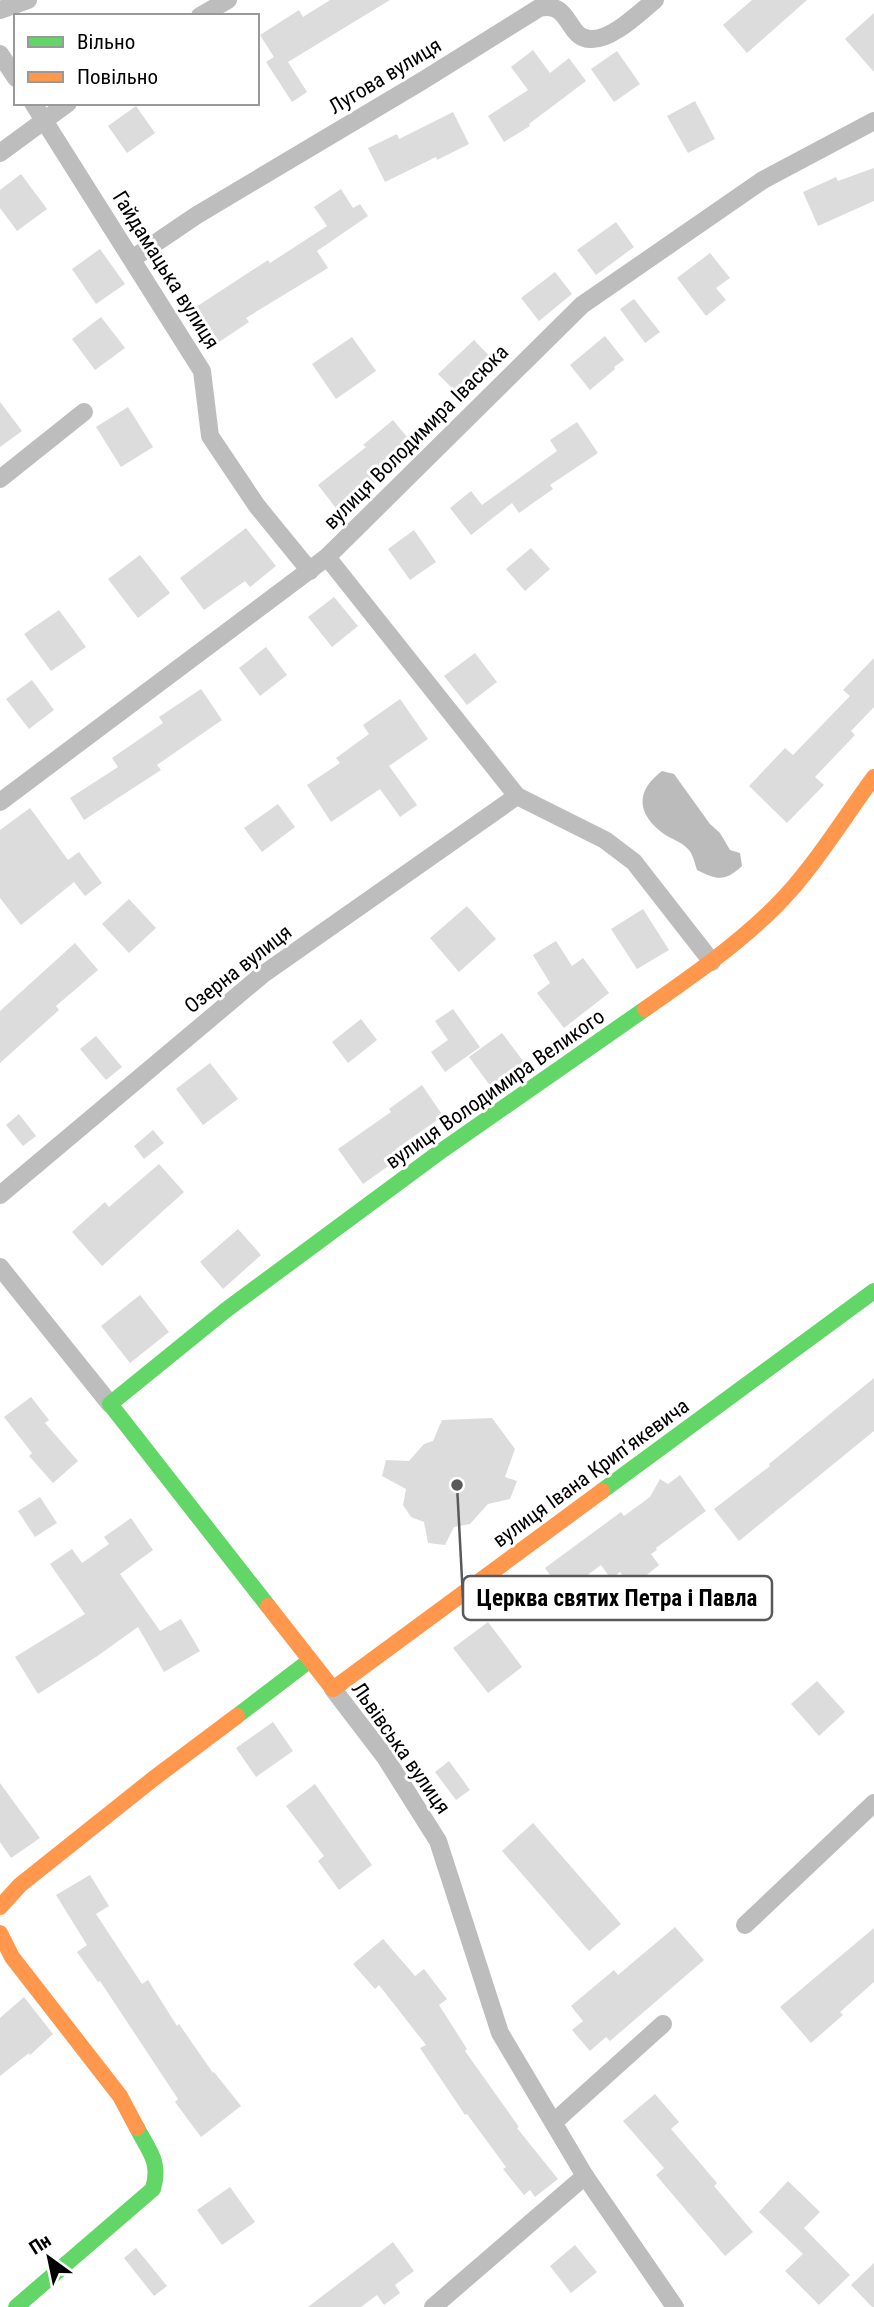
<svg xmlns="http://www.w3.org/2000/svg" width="874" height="2307" font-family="'Roboto Condensed',sans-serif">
  <rect width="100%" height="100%" fill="#fff"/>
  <path fill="#bbb" d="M662,771L674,774L710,824L720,833L730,850L740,853L742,866C725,882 717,880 697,870C695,864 693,854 688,849C681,841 668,838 660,831C635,810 638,789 662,771Z"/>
  <g fill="#dcdcdc">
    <path d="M330,0H390L288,62L307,92L292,102L266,62L274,57L260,35L299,10L303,17Z"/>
    <path d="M752,0H807L747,53L723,25Z"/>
    <path d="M874,13V72L845,39Z"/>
    <path d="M533,50L550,73L569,58L586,81L529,124L530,126L504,142L488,116L528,90L511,67Z"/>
    <path d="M617,51L640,84L614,102L591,69Z"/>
    <path d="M695,101L715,139L688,153L667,116Z"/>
    <path d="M136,106L155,133L127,153L108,126Z"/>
    <path d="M453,112L469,144L437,160L436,157L385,182L368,148L397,134L399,139Z"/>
    <path d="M874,168V201L818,226L803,192L836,177L838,181Z"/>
    <path d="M21,174L47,209L17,231L0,208V190Z"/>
    <path d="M341,189L353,208L360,204L368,216L317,251L328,268L246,318L249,322L219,342L196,307L268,260L270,263L327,226L314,207Z"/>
    <path d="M616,222L634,247L596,275L577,250Z"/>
    <path d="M100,249L125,284L96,304L72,269Z"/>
    <path d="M710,253L730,278L716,288L726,300L706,316L677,278Z"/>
    <path d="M555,272L572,294L539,321L521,298Z"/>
    <path d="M634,299L660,332L645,343L620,309Z"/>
    <path d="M101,317L125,348L95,370L72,339Z"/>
    <path d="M605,336L624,360L614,367L615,369L590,390L570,365Z"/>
    <path d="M352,337L376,371L336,399L312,364Z"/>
    <path d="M474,340L495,362L460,396L438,374Z"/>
    <path d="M0,402L22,431L0,447Z"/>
    <path d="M128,407L153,447L121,467L96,427Z"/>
    <path d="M393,420L411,442L370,477L375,483L339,512L318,485L366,447L363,445Z"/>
    <path d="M577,422L598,453L550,485L553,489L519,513L512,503L471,535L450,508L471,491L482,505L557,451L550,440Z"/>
    <path d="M246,528L276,566L250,587L245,581L204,610L180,578Z"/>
    <path d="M414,530L436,562L410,580L388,549Z"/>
    <path d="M531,548L550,569L525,591L506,569Z"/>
    <path d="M140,555L170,593L138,618L108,579Z"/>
    <path d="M334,597L358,626L332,647L308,617Z"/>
    <path d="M59,610L86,647L51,671L24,634Z"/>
    <path d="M266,647L287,675L260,696L239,668Z"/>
    <path d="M475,653L497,682L467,705L444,676Z"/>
    <path d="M874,658V707L851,731L855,735L815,777L824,785L787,823L749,786L785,748L793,755L850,696L843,690Z"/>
    <path d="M32,680L54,710L29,729L6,699Z"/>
    <path d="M201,689L222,720L157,765L161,770L84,820L70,798L118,767L112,758L163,723L159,717Z"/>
    <path d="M400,699L428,739L389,766L417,805L400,817L380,789L331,822L307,785L340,763L336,758L369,734L363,725Z"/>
    <path d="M278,804L295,827L262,852L244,828Z"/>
    <path d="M30,808L68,860L79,852L102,883L85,896L74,882L21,925L0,898V830Z"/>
    <path d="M129,899L156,928L129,953L102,924Z"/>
    <path d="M467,906L496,939L459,972L430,938Z"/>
    <path d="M643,909L669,950L637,969L611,929Z"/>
    <path d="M556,941L572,966L583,958L609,993L564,1028L537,993L550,983L533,955Z"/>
    <path d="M75,943L98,970L56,1006L59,1010L0,1063V1011Z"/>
    <path d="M453,1009L480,1047L445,1072L431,1052L448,1040L435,1021Z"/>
    <path d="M361,1019L377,1040L348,1063L332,1042Z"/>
    <path d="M502,1033L527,1066L494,1091L469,1057Z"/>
    <path d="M96,1036L122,1067L106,1080L80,1049Z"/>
    <path d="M210,1063L238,1099L203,1125L176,1089Z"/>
    <path d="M422,1085L443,1116L396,1149L401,1157L363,1184L338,1149L391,1112L389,1109Z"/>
    <path d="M19,1114L36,1136L23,1146L6,1125Z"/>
    <path d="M153,1130L164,1143L144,1159L134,1146Z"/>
    <path d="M159,1164L184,1192L102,1266L72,1232L105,1202L109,1207Z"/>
    <path d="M238,1229L261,1255L223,1289L200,1262Z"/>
    <path d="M140,1295L169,1332L130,1363L101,1326Z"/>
    <path d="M874,1378V1431L739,1541L714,1509L770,1466L769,1464Z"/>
    <path d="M31,1397L49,1420L45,1423L78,1461L53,1483L29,1456L32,1453L4,1417Z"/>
    <path d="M492,1418L515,1449L505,1477L517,1481L510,1499L488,1504L470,1524L454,1527L445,1545L428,1543L424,1522L411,1517L403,1505L406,1489L382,1476L386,1460L409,1461L424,1444L433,1441L442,1420Z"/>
    <path d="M680,1475L706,1511L656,1548L657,1550L651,1554L659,1565L632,1587L620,1572L611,1579L601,1565L563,1593L545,1568L621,1512L624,1516L650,1497L660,1479L668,1484Z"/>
    <path d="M40,1497L57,1523L35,1537L18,1511Z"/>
    <path d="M131,1518L153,1550L120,1574L160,1631L181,1619L200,1651L164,1672L138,1627L96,1657L38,1694L15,1657L85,1614L50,1564L72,1549L82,1563L109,1544L104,1537Z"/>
    <path d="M488,1622L522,1667L488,1693L453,1648Z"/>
    <path d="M817,1681L845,1712L819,1736L791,1704Z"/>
    <path d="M273,1722L293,1751L256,1777L236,1748Z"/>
    <path d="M449,1761L470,1790L456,1800L435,1772Z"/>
    <path d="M0,1783L40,1838L11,1858L0,1842Z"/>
    <path d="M315,1784L372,1865L339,1890L318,1861L324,1856L286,1806Z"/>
    <path d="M533,1823L621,1924L589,1951L502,1851Z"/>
    <path d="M90,1875L109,1906L96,1914L142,1984L148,1980L177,2026L179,2024L213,2073L214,2072L241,2106L201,2137L175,2102L178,2099L100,1981L98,1982L77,1952L87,1945L56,1895Z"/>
    <path d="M675,1927L704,1960L610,2041L606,2037L590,2051L572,2030L583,2021L571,2006L614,1970L618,1975Z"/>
    <path d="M874,1928V1982L840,2012L843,2015L811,2043L780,2007Z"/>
    <path d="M383,1939L415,1976L424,1969L447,1999L439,2005L467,2049L465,2051L519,2127L517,2128L558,2179L535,2197L530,2190L524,2195L503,2169L506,2167L467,2114L465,2115L420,2048L426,2045L379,1985L375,1989L353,1964Z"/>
    <path d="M24,1997L53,2034L30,2055L29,2053L0,2076V2018Z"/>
    <path d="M655,2094L679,2122L671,2129L717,2183L714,2186L753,2232L725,2256L656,2175L664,2168L623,2121Z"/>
    <path d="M788,2181L820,2212L804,2228L850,2275L819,2305L785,2271L803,2254L759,2212Z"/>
    <path d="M230,2187L255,2222L222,2245L197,2210Z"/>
    <path d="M393,2242L414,2271L395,2285L400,2293L384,2305L377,2295L361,2307H308Z"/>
    <path d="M575,2245L597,2272L571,2293L550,2266Z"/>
    <path d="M136,2248L167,2286L154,2296L124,2258Z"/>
    <path d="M874,2263V2307H872L851,2285Z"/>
  </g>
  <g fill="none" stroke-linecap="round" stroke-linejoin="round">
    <g stroke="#bdbdbd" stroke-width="18">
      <path d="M0,10L28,0"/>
      <path d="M200,16L228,0"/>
      <path d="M0,54L16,78"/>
      <path d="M33,103L202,371L210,436L257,506L310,571"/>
      <path d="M0,153L68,103"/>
      <path d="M132,259L197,215L422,81L539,8C571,0 566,38 590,39C611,41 639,13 655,0"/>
      <path d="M0,479L84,412"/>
      <path d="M327,557L517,796L605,840L634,862L712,962"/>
      <path d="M0,802L327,557L582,305L763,180L874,121"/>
      <path d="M0,1195L262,975L517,796"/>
      <path d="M0,1267L110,1404"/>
      <path d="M333,1689L385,1757L438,1841L500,2033L585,2176L675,2307"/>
      <path d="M745,1925L874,1803"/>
      <path d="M554,2122L663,2024"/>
      <path d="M433,2307L585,2176"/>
    </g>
    <g stroke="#63d668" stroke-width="16">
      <path d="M602,1491L874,1291"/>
      <path d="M268,1606L110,1404L226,1310L437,1154L645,1009"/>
      <path d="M237,1716L309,1661"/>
      <path d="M16,2307L153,2189C161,2162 149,2151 137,2128"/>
    </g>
    <g stroke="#ff974d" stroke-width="16">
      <path d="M645,1009C691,977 737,945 776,906C813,869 843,819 874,777"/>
      <path d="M268,1606L333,1689L602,1491"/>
      <path d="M0,1907L20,1885L153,1779L237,1716"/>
      <path d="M0,1933L12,1957L120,2096L137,2128"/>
    </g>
  </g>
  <g text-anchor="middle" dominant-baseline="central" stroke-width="6" stroke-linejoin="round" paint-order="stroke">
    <g font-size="21" fill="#000" stroke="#fff">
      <text transform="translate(385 76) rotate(-31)">Лугова вулиця</text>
      <text transform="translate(166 270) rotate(58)">Гайдамацька вулиця</text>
      <text transform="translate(416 437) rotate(-45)">вулиця Володимира Івасюка</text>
      <text transform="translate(238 969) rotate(-38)">Озерна вулиця</text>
      <text transform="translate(495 1089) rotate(-35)">вулиця Володимира Великого</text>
      <text transform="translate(591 1473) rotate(-36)">вулиця Івана Крипʼякевича</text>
      <text transform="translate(401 1748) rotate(55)">Львівська вулиця</text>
    </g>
  </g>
  <path fill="none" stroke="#595959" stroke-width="2.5" d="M457 1485L463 1598"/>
  <circle fill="#595959" stroke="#fff" stroke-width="2.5" cx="457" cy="1485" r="7"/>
  <rect fill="#fff" stroke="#595959" stroke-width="2.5" x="463" y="1576" width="309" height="44" rx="7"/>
  <g font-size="23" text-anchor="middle" font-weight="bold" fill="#000">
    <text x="617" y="1606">Церква святих Петра і Павла</text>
  </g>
  <rect x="14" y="14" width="245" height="91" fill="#ffffff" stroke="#999999" stroke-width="2"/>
  <rect x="28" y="37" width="35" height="10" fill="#63d668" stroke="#999999" stroke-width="2"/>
  <text x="77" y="49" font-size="21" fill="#000000">Вільно</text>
  <rect x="28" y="72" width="35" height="10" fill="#ff974d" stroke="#999999" stroke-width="2"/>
  <text x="77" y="84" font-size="21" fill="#000000">Повільно</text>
  <g transform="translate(49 2258) rotate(327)" stroke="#ffffff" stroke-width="5" paint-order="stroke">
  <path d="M0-5L12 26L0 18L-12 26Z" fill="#000000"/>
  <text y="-10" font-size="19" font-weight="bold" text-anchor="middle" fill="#000000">Пн</text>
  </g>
</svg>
